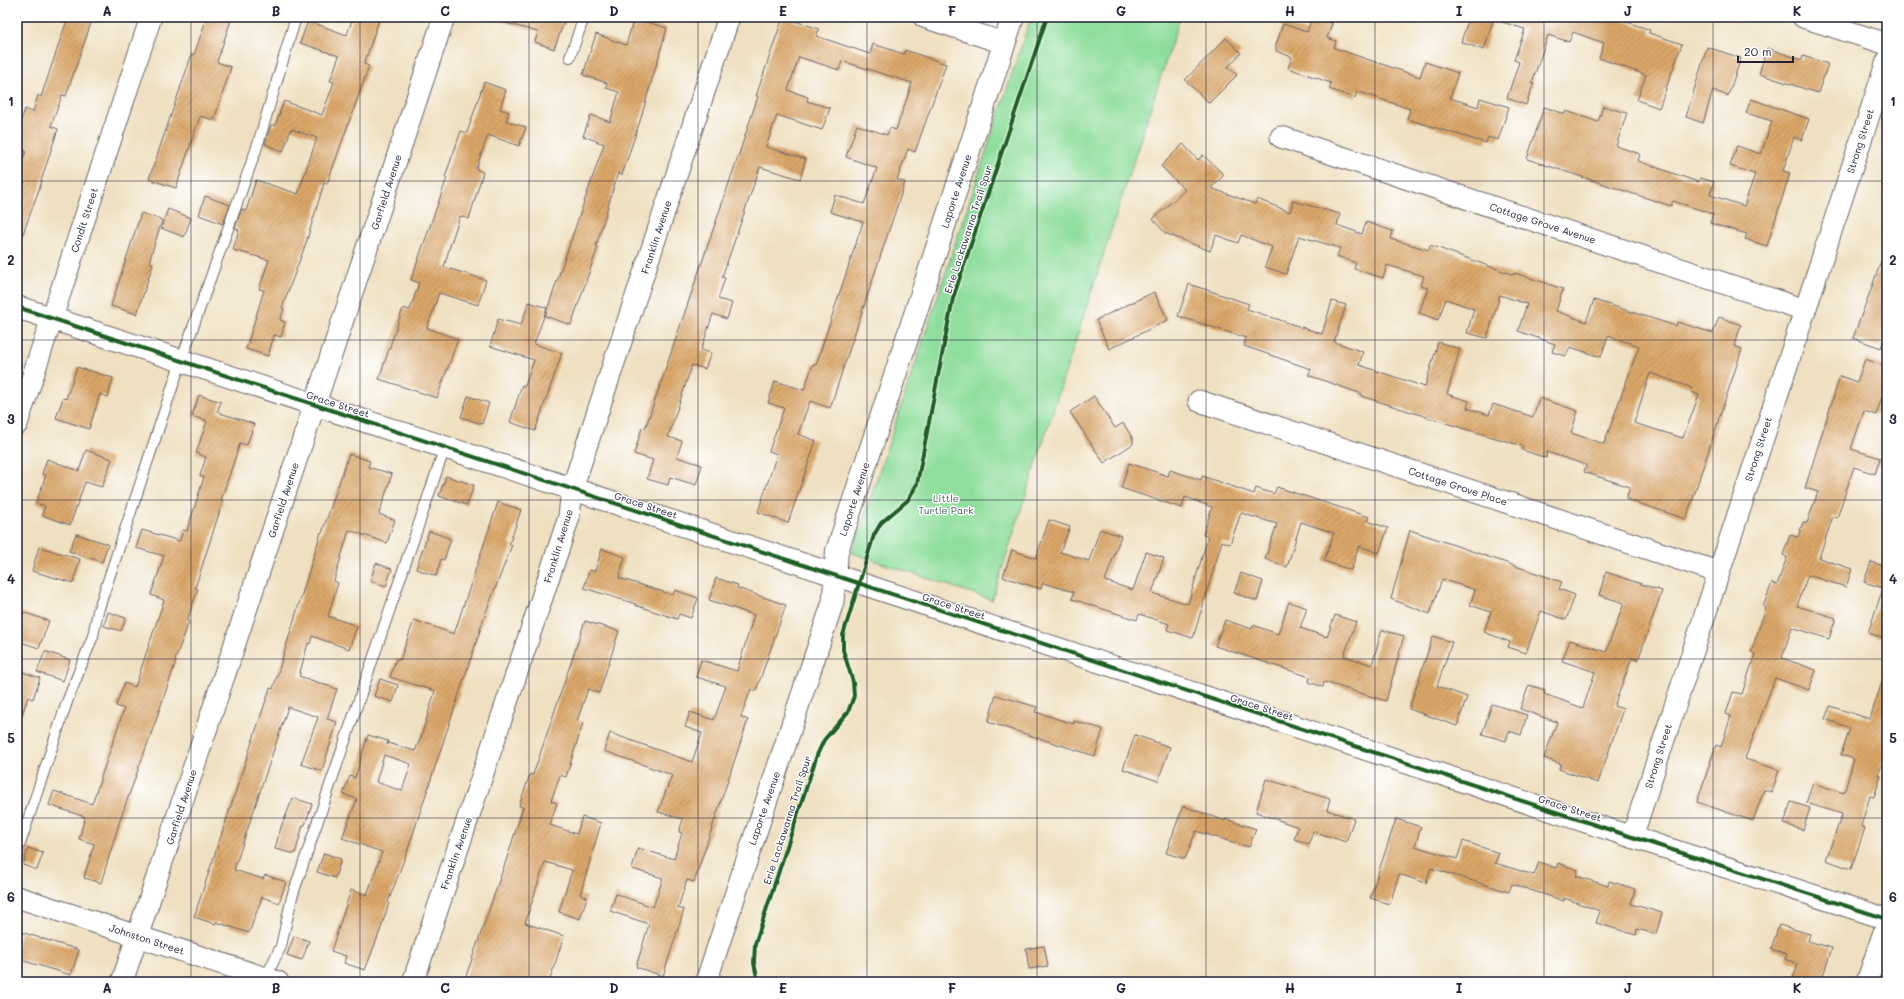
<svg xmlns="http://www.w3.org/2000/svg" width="1904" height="999" font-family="Mali,sans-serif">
  <defs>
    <pattern id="building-hatch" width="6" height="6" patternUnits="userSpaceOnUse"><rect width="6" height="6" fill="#dba769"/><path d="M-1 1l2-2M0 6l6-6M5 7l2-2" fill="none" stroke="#b18858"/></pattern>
  </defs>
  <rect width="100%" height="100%" fill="#fff"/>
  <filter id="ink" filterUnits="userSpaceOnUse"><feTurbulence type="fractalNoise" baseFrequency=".025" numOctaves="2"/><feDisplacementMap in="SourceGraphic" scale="8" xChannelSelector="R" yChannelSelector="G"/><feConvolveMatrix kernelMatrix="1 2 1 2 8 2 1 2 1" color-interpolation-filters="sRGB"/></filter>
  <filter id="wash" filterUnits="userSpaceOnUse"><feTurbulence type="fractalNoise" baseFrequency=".012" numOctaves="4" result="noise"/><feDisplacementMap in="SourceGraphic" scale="16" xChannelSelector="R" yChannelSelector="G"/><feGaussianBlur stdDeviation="0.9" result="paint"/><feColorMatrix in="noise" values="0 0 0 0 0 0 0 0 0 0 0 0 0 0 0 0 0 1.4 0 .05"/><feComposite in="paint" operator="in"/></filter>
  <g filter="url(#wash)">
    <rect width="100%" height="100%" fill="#efe0c1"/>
    <path fill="#8fde9d" stroke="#58806c" d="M1031,17H1180L992,600L852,553Z"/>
    <g id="blocks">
      <g fill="url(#building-hatch)" fill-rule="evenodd">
        <path d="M68,17H93L66,96L62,95L51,126L58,129L41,181H42L19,245H17V177L26,151L17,148V133L25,109L33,112L38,95L41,97Z"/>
        <path d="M207,17H232L217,62L231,67L214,120L200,116L176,188L149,179L192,54L194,55Z"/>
        <path d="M353,17H380L364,64L369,66L327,184L324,183L306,243L282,308L284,309L280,320L285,322L281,337L274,335L268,356L246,349L264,290L259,289L269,260L233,250L239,230L235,228L242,209L246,211L256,180L298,194L317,138L291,129L283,152L265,144L271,125L275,126L284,101L322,115L334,82L330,81L339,56L300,43L308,21L347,35Z"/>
        <path d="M500,17H566L554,49L535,42L538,32L499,21Z"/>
        <path d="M783,17L819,29L816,36L870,54L873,44L904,54L905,50L946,64L915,152L908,149L897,180L905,182L830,408L810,401L798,434L816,441L788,523L758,512L777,454L769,451L784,408L768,403L775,381L804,390L813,364L816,365L863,222L830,212L835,195L864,204L877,168L846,157L857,125L887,135L890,128L896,130L912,83L842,61L839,70L799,57L788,90L808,97L807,101L830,108L822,130L777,115L766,147L806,159L800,179L760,167L722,277L725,278L718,299L732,303L727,319L713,314L701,350L711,353L705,369L692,365L668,437L682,441L677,457L702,465L696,485L670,477L668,485L647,479L653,460L634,454L642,428L645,429L741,148L758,96H756Z"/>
        <path d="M1312,17L1332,23L1327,38L1336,41L1334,48L1420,77L1425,62L1458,73L1450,98L1478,107L1480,98L1509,107L1498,140L1488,137L1486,143L1407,119L1410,109L1357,91L1355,98L1329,89L1331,83L1288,68L1292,57L1276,51V45L1283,24L1307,32Z"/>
        <path d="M1469,17H1494L1484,50L1461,42Z"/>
        <path d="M1496,17H1613L1650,30L1649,33L1682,44L1659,108L1637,100L1646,75L1599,58L1604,43L1573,32L1569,42L1548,35L1532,83H1534L1526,105L1507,98L1519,62L1514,60L1525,29L1495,20Z"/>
        <path d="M634,18L667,28L640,121L622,175L618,173L596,246L598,247L571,325L545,316L604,144L583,136L591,115L610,122L619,92L606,88L607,83L583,75L596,34L626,45Z"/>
        <path d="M1226,38L1241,53L1228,67L1237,75L1209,103L1185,80Z"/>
        <path d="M1707,47L1741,58L1728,96L1713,90L1703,123L1686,117Z"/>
        <path d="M1767,48L1802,60L1803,56L1828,64L1818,93L1759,74Z"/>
        <path d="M484,82L506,90L500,109L509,112L506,121L526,127L519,146L488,135L476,169L483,172L469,219L460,216L450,246L444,267L486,280L478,305L439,293L427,328L458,339L437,398L379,379L403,308L410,310L419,283L411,280L447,178L445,177L461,131L467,133Z"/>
        <path d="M1751,99L1809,119L1802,140L1794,137L1783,171L1790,173L1767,246L1745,239L1747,234L1710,223L1713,214L1673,201L1671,206L1527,159L1544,107L1565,114L1566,111L1598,122L1603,106L1627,113L1616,146L1640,154L1638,161L1698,182L1700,178L1714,182L1710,195L1744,206L1755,174L1730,166L1737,146L1761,154L1772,121L1746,113Z"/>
        <path d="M1183,144L1198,160L1203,155L1224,175L1211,188L1255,204L1257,199L1290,212L1293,201L1340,214L1337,225L1362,234L1366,222L1393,231L1391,239L1429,250L1430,245L1514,275L1515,273L1563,289L1556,311L1586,322L1594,300L1676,326L1677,322L1713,333L1719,317L1741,325L1734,346L1742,349L1686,519L1626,499L1630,487L1584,472L1586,465L1547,452L1546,458L1522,450L1523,446L1465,429L1361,396L1362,394L1308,375L1311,369L1244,346L1246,338L1178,316L1189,284L1249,304L1247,309L1322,334L1332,301L1346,305L1334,342L1363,352L1359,365L1425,387L1438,342L1460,349L1447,394L1469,401L1467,408L1489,415L1493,404L1533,417L1539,398L1578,411L1571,433L1604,444L1639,346L1608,336L1601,357L1570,347L1566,356L1552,352L1555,344L1518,331L1527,304L1500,295L1487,338L1467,333L1474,309L1446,299L1438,320L1419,313L1428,288L1421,286L1424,276L1387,265L1383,278L1354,269L1356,263L1337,256L1340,248L1299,236L1286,274L1265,267L1272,247L1241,235L1238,243L1216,235L1210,251L1165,233L1153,219L1185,190L1161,166ZM1650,373L1692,388L1691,392L1699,395L1683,438L1634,423Z"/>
        <path d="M205,196L230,205L223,224L199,215Z"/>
        <path d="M168,209L191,218L184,237L161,228Z"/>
        <path d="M141,213L162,220L149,262L153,264L137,314L111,306Z"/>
        <path d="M1885,251H1887V330L1881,348L1853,338Z"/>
        <path d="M1154,292L1168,320L1109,349L1096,320Z"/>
        <path d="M529,302L547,308L534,344L562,353L535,431L510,422L522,385L525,386L534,360L490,346L498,319L521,325Z"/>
        <path d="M1865,359L1887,367V383L1876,415L1864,411L1851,449L1880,458L1875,474L1854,467L1837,518L1833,516L1819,558L1852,569L1846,587L1808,575L1797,606L1836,618L1829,639L1792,627L1782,658L1816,670L1809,690L1775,678L1745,759L1779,770L1772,792L1764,790L1753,821L1697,802L1716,745L1721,747L1731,716L1726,714L1733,692L1742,694L1755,654L1751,652L1766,608L1763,607L1772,583L1777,585L1787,557L1783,555L1790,535L1798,537L1803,522L1807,523L1818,492L1805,488L1840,376L1857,382Z"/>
        <path d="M77,367L113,378L108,397L100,394L89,429L56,418L63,398L66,399Z"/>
        <path d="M199,395L221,402L217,412L254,424L247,445L240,443L221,500L223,501L195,588L198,589L187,621L189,622L175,660L176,661L156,720L121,817L101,883L84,878L94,844L79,839L85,817L49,805L54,791L92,804L124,709L116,706L124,683L135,687L164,600L151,595L164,556L136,548L142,530L180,541L183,530L187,531L204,477L200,476L206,457L196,453L207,421L192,416Z"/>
        <path d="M468,396L489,403L482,424L461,417Z"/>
        <path d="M1094,396L1115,428L1123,423L1133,439V444L1104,463L1070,412Z"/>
        <path d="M86,450L112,459L102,487L85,482L70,525L42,515L45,506L36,503L46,475L42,474L47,459L79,471Z"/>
        <path d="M349,454L370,461L368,467L392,474L379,514L395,520L387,543L349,530L334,581L338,583L328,616L357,626L349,649L312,636L310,644L308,643L299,676L337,689L327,719L337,722L322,771L301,764L318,717L288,707L234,870L263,879L265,875L286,882L279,903L262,897L249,933L216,922L215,924L194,917L270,688L273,689L321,532L322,533Z"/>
        <path d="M1129,463L1168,476L1170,470L1201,480L1202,476L1254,494L1256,488L1274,494L1277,487L1369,517L1367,521L1388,528L1379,553L1359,546L1351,570L1324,561L1334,533L1301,522L1287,567L1265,559L1277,524L1241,513L1230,544L1222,541L1193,638L1167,630L1169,624L1139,614L1137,620L1072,599L1074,592L1043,583L1041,589L1003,577L1012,550L1036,558L1049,520L1070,527L1060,552L1089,561L1100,529L1121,536L1105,581L1133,590L1146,552L1164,558L1152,593L1188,604L1208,537L1203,535L1212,507L1185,497L1182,508L1121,488Z"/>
        <path d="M446,476L474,485L467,505L439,496Z"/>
        <path d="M498,502L521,510L509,545H512L486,612L407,852L388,902L389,903L380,931L365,970L344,963L346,956L331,951L351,890L367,895L382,852L342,838L357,799L343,794L350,776L355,778L368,735L388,741L387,745L388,743L415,751L421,737L435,691L390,677L396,659L400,660L414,620L454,634ZM384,755L411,764L402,791L376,782Z"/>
        <path d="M1410,530L1562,582L1559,589L1575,595L1566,620L1541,611L1526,653L1508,647L1510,642L1484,632L1491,612L1470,605L1475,590L1442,579L1430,614L1391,599Z"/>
        <path d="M429,531L451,539L444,560L441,559L436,576L416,569Z"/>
        <path d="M76,534L108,544L102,562L69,551Z"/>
        <path d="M39,547L80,559L73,583L32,571Z"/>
        <path d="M602,549L625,557L619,578L673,595L675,590L698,598L691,618L679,614L677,619L635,605L636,604L584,588L589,570L595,571Z"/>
        <path d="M1871,562L1887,567V639L1868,633L1883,588L1864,582Z"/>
        <path d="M376,563L392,569L386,586L370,581Z"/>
        <path d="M1606,572L1662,591L1638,660L1632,658L1614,706L1623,709L1598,783L1559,769L1561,764L1544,758L1557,722L1520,709L1529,685L1545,690L1544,694L1583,708L1595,672L1562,661L1570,640L1606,652L1624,603L1599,595Z"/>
        <path d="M1241,573L1263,581L1257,601L1234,593Z"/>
        <path d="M716,578L738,585L737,588L786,605L756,691L751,689L741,717L748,720L694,882L687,880L678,908L684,910L663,976L636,967L649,924L610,911L616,894L653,907L663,878L632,869L638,848L674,859L682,833L679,832L683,819L658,812L672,775L604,751L610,733L692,762L702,733L685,727L690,712L714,720L726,686L696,677L701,660L737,671L754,615L709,600Z"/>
        <path d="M1289,602L1307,608L1300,628L1327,637L1335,615L1356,622L1344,656L1372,665L1382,630L1404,636L1386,701L1324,682L1323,687L1309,682L1310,677L1215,646L1225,620L1252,629L1253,625L1278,634Z"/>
        <path d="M17,610L49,621L39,648L17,641Z"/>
        <path d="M108,612L126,618L121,631L104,626Z"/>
        <path d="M585,621L619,631L599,693L588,689L577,721L583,723L566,777L560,775L551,801L557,803L550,825L577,834L582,817L601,823L580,895L587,897L580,919L559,912L572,870L545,862L525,923L564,936L549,982H464L508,855L523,807L519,806L530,774L533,775Z"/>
        <path d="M1433,636L1452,642L1437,686L1467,697L1457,726L1409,709Z"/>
        <path d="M45,651L70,660L63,681L37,672Z"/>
        <path d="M17,670L40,678L33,699L28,697L19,723H17Z"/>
        <path d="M1884,675L1887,676V750L1878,775L1881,776L1874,797L1870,796L1861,826L1865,828L1851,869L1826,860L1842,814L1806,803L1813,783L1844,793L1854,759L1841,755L1850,728L1825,719L1830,706L1870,719Z"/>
        <path d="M380,679L398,685L393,702L374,696Z"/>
        <path d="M996,695L1037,707L1035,712L1074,724V721L1103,729L1095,756L988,722Z"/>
        <path d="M1492,704L1527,715L1521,735L1509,731L1506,741L1482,734Z"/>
        <path d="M1135,735L1170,747L1158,781L1123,769Z"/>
        <path d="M1266,779L1330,799L1327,810L1354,819L1346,842L1313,831L1309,844L1294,839L1298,827L1256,812Z"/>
        <path d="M293,798L312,804L305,825H303L295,854L275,849L281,827Z"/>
        <path d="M1791,802L1810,808L1803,830L1784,824Z"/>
        <path d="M1183,806L1225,821V819L1256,829L1249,847L1196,831L1185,859L1166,853Z"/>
        <path d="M1396,819L1421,827L1415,846L1457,859L1463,841L1499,853L1495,863L1534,875L1539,862L1556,868L1558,863L1578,870L1576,876L1608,886L1609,881L1635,889L1631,904L1662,913L1656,934L1637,929L1636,935L1596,923L1600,911L1564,898V901L1512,884L1509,892L1431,868L1426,883L1399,874L1390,904L1370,898Z"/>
        <path d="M28,848L43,853L37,870L23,865Z"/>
        <path d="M324,853L341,859L335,878L317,872Z"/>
        <path d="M1779,925L1810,934L1808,941L1832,948L1821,982H1792L1798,964L1785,959L1787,954L1771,949Z"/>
        <path d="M21,932L79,950L71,975L17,959V946Z"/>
        <path d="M294,936L309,941L302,960L287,955Z"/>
        <path d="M1044,946L1048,966L1029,969L1026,949Z"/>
      </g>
    </g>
  </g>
  <g filter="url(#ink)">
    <use href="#blocks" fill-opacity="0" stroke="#6a646a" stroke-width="1"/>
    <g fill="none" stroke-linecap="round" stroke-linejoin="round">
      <g stroke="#6a646a" stroke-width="12">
        <g id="service">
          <path d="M570,57L584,17"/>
          <path d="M17,853L67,702L93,636L98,611L181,361L257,147L296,17"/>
          <path d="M264,981L281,946L292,897L445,447"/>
        </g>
      </g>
      <g stroke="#6a646a" stroke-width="23">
        <g id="minor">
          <path d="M924,17L1004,43"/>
          <path d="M1803,17L1887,44"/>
          <path d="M1281,137L1805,310"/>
          <path d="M1199,401L1718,572"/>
          <path d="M17,424L151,17"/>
          <path d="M1632,837L1887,61"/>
          <path d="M17,897L278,982"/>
          <path d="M122,982L444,17"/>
          <path d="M413,982L569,517L572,489L729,17"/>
          <path d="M706,982L833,602L835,575L1632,837L1887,919"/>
          <path d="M1867,982L1887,923"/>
        </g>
      </g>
      <g stroke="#6a646a" stroke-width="24">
        <path id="tertiary" d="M17,307L835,575L837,551L1013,17"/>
      </g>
      <use href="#service" stroke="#fff" stroke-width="10"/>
      <use href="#minor" stroke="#fff" stroke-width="21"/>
      <use href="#tertiary" stroke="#fff" stroke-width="22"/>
      <g stroke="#fff" stroke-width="6">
        <g id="cycleway">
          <path d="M17,307L1632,837L1887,919"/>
          <path d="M758,982L754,963L755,944L817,755L824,740L848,712L854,696L853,682L843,650V635L874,535L881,523L908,500L917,484L953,298L1047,17"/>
        </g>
      </g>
      <use href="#cycleway" stroke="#1b5e20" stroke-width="4"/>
    </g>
  </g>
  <path fill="none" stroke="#22223b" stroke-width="1" stroke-opacity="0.55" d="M191,17V982M360,17V982M529,17V982M698,17V982M867,17V982M1037,17V982M1206,17V982M1375,17V982M1544,17V982M1713,17V982M17,181H1887M17,340H1887M17,500H1887M17,659H1887M17,818H1887"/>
  <g text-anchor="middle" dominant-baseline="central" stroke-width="3" stroke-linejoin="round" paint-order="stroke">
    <g font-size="10" fill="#22223b" stroke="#fff">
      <text transform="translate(1860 141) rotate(-72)">Strong Street</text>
      <text transform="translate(956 191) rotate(-72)">Laporte Avenue</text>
      <text transform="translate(386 192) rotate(-72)">Garfield Avenue</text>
      <text transform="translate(84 220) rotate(-72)">Condit Street</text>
      <text transform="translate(1543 223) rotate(18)">Cottage Grove Avenue</text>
      <text transform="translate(968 229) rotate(-72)">Erie Lackawanna Trail Spur</text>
      <text transform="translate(656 237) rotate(-72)">Franklin Avenue</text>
      <text transform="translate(338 404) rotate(18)">Grace Street</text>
      <text transform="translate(1758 449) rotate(-72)">Strong Street</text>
      <text transform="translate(1458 486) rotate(18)">Cottage Grove Place</text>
      <text transform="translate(854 499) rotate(-72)">Laporte Avenue</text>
      <text transform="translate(283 500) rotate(-72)">Garfield Avenue</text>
      <text transform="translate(646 505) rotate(18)">Grace Street</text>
      <text transform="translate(558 546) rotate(-73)">Franklin Avenue</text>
      <text transform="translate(954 606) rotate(18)">Grace Street</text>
      <text transform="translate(1262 707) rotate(18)">Grace Street</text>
      <text transform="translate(1658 756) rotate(-72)">Strong Street</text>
      <text transform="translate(181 807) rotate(-72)">Garfield Avenue</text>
      <text transform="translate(764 808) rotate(-71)">Laporte Avenue</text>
      <text transform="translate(1570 808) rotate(18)">Grace Street</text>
      <text transform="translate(787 820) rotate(-72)">Erie Lackawanna Trail Spur</text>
      <text transform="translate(456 853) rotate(-71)">Franklin Avenue</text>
      <text transform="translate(147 939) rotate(18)">Johnston Street</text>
    </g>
    <g font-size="10" fill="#435a58" stroke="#fff">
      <text x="946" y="498">Little<tspan x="946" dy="12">Turtle Park</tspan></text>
    </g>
  </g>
  <rect width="1904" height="999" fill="none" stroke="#fff" stroke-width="44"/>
  <path d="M1738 56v6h55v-6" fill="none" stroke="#22223b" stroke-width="2"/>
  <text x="1744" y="56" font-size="12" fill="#22223b" stroke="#ffffff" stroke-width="3" paint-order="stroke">20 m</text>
  <rect x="22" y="22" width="1860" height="955" fill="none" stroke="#22223b" stroke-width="1.5"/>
  <g font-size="13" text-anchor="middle" font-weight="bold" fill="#22223b">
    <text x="107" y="16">A</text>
    <text x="276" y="16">B</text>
    <text x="445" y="16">C</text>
    <text x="614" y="16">D</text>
    <text x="783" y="16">E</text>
    <text x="952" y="16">F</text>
    <text x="1121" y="16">G</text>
    <text x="1290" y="16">H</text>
    <text x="1459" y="16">I</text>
    <text x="1628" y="16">J</text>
    <text x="1797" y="16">K</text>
    <text x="11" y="106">1</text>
    <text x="1893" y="106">1</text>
    <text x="11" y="265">2</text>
    <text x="1893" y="265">2</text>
    <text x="11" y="424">3</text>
    <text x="1893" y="424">3</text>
    <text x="11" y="584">4</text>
    <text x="1893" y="584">4</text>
    <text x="11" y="743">5</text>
    <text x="1893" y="743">5</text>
    <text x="11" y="902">6</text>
    <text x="1893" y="902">6</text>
    <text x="107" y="993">A</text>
    <text x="276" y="993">B</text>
    <text x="445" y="993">C</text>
    <text x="614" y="993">D</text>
    <text x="783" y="993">E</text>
    <text x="952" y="993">F</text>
    <text x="1121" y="993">G</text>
    <text x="1290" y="993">H</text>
    <text x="1459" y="993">I</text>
    <text x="1628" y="993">J</text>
    <text x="1797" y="993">K</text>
  </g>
</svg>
